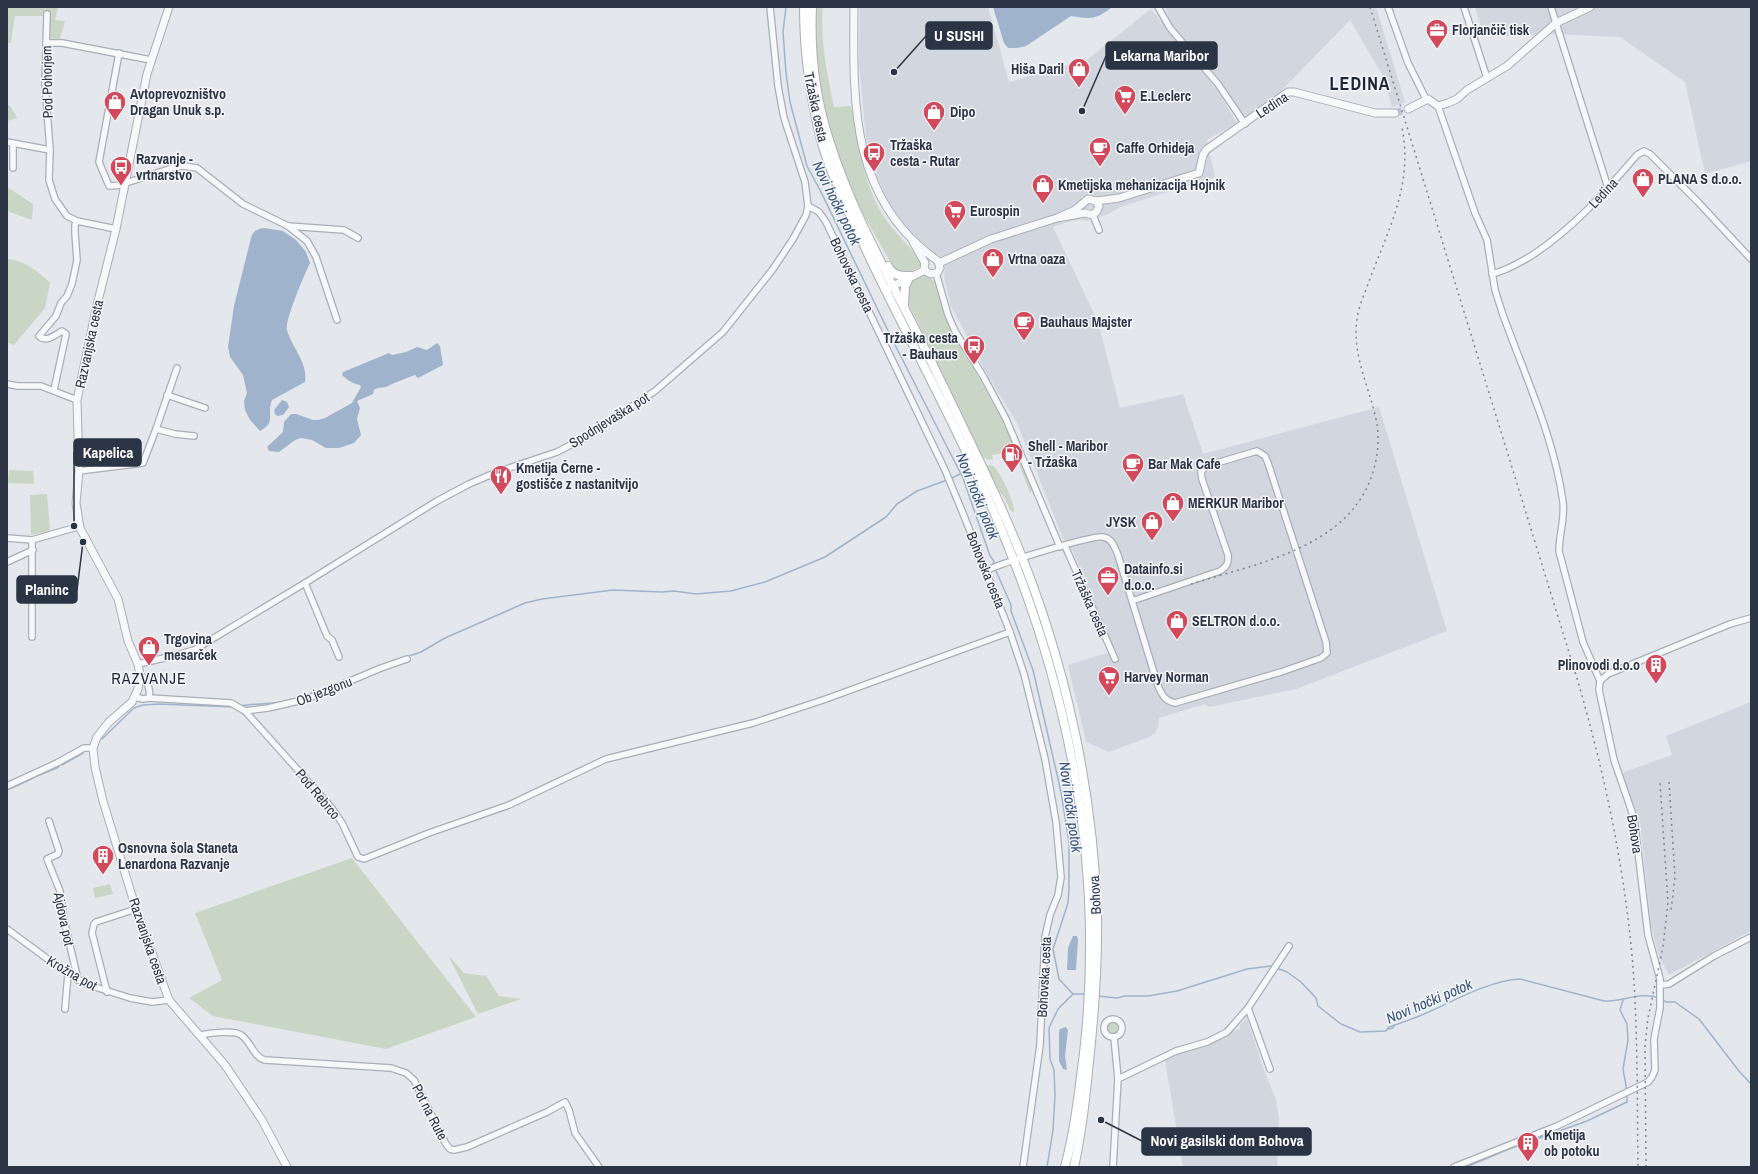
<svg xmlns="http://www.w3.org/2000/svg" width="1758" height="1174" font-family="'Archivo Narrow',sans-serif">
  <rect width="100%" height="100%" fill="#e4e7ec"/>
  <g fill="#d2d6de">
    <path d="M860,7H988L1009,82L1088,59L1151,9L1218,91L1237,123L1207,140L1215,177L1120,207L1106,215L1086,221L1080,220L1067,222L1053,227L1098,322L1120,408L1183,394L1203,454L1379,407L1447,631L1296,689L1209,707L1205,704L1159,718L1158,727L1155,733L1149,737L1109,752L1086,742L1068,665L1114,651L1073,551L1063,538L1017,423L984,369L951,306L944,278L945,268L943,259L939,255L932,253L911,234L890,206L878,180L866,138L859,64Z"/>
    <path d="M1165,7H1376L1405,102L1392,107L1383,76L1350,20L1281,91L1248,118L1244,117L1219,78L1171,24Z"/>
    <path d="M1475,7H1751V161L1705,174L1685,82L1620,37L1555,34L1484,37Z"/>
    <path d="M1751,702V931L1669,975L1659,957L1651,925L1640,822L1623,776L1624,772L1672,755L1666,736Z"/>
    <path d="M1247,1018L1262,1065L1276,1100L1279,1119L1277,1167H1183L1165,1060L1178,1052L1239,1029L1240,1025Z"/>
  </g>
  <g fill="#c9d6c5">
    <path d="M7,7H58L55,20L65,21L60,39L49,38V16H15L11,42L7,44Z"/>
    <path d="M816,7H823C820,43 827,72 834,107L851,106C858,141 863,181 881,212C892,230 908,245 922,261L921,266C911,272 905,276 894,269C880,242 863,217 851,189C825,132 813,69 816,7Z"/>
    <path d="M7,104L11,107L17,118L7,121Z"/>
    <path d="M7,187L33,204L32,220L7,211Z"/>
    <path d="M7,259C24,260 38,271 50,283L45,308L14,345L7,342Z"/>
    <path d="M925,275L934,281L952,331L967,356L1008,431L1032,490L1030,493L1017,459L1008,455L1007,452L992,455L993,459L988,460L980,455L935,363L929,345L907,301L905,292L910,281L917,277Z"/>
    <path d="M989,465L993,466C1000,471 1016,505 1014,513L1010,510L1004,497L991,482L984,466Z"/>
    <path d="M9,470L33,471L34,484L8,483Z"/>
    <path d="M47,494L50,531L31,535L30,495Z"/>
    <path d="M352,858L476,1017L386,1049L213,1016L189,998L222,980L195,913Z"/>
    <path d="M110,884L113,894L95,898L93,888Z"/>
    <path d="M448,955L464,973L486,976L499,996L521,999L478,1014Z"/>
    <circle cx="1113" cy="1028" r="7"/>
  </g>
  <g fill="#9fb4cc">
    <path d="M993,7H1111V8C1095,20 1091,19 1071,16L1026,46L1017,48H1008L1004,43Z"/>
    <path d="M264,228L283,231L296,240L306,252L310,263C305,273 284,322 287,330C292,348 308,362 305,382L272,400C266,414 277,422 260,431L250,420L245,410L244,401L247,393L243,375L230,357L228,347L234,306L251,238C253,231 257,229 264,228Z"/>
    <path d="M437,343L440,346L443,365L418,378L415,375C405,379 395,382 386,387C381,388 378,387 374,390L373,394L357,401L360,408L357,419L361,435L354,443L339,448H326L312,440L301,438L295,440L279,452L269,451L267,447L283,432L284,422L291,414H296L313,420H318L325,418L352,403L361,387L360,385C353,384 346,379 342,375L343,372L389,353L392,355L406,352L417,347L427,350Z"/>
    <path d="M282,400L287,402L289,407L283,415L277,416L275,414L274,410Z"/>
    <path d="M1073,936H1077L1078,939L1076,970H1067L1068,948Z"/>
    <path d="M1066,1027L1068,1030L1065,1056L1067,1070L1063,1069L1059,1061V1032L1060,1029Z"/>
  </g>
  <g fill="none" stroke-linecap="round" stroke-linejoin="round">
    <g stroke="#9fb4cc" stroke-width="1.5">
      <path d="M786,7L783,32L786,73L790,102L807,166L821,192L893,341L963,478L990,556L994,561L993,564L1011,605V611L1033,670L1061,792L1069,843V888L1068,903L1053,949L1059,979L1073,994H1086"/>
      <path d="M950,479L960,474"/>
      <path d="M406,657L421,652L445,638L525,603L542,599L613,590L662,592L674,591L696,594L731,591L765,582L825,557L886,517L897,504L917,491L947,480"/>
      <path d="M240,706C257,703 273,705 290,700C326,690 360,672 397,660"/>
      <path d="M102,739L134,708L143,705L159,704L235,707"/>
      <path d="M62,765L83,753"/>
      <path d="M37,776L59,767"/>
      <path d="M25,782L35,777"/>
      <path d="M7,790L23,783"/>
      <path d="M1098,996L1117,998L1125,996H1148L1177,991L1247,969L1271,966L1287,972L1301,982L1316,998L1318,1006L1341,1024L1360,1032L1386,1031L1389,1027C1401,1023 1413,1019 1424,1014C1452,1002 1490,980 1520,979L1604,1001C1621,1002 1642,991 1659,998"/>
      <path d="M1662,999L1666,1002H1675L1699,1019L1739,1071L1751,1084"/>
      <path d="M1623,1000L1620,1010L1627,1024L1628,1040L1623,1069L1627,1091"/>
      <path d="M1389,1029L1393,1028L1394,1026"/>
      <path d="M1047,1167L1053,1130L1055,1095L1054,1070L1050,1059L1049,1028L1058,1009L1073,994"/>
      <path d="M1466,1167L1509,1149L1587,1121L1627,1102V1095"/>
    </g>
    <path stroke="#bfc3cb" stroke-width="7" stroke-dasharray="7 3.5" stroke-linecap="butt" d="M1395,113L1408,109"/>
    <g stroke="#a9aeb7" stroke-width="8">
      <g id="minor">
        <path d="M1158,7L1170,28L1218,84L1245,124"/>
        <path d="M1388,7L1408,63L1426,99"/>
        <path d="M1464,7L1487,78"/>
        <path d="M1551,7L1608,188"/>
        <path d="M47,14L45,84L50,150L49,180L55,199L67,216L77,221L116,229"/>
        <path d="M46,43H62L151,60"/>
        <path d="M119,53L99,162L109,186L125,185"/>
        <path d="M1438,106L1475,213L1487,240L1495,290L1502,312C1524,374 1554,436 1563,502C1565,519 1559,535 1559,551L1583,642L1600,681L1599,690L1614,760L1634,818L1648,935L1660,979V1008L1654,1039L1655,1070L1652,1077L1648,1082L1557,1126L1454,1167"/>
        <path d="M7,142L50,150"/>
        <path d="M13,143V168"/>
        <path d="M126,183L175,167L184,166L197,168L243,204L288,226L307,241L316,257L337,320"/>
        <path d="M808,206L819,212L826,222L945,470L964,516L1010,632L1024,674L1045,759L1056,822L1061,877L1058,895L1050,915L1045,937L1040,1045L1023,1167"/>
        <path d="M1093,215L1099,230"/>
        <path d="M288,226L344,230L358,238"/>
        <path d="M936,273L948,315L955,331L983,376L1006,419L1060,547"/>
        <path d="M1492,274C1506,271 1519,263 1531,256C1574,228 1604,193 1637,155L1644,151L1650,154L1698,202L1751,259"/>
        <path d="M7,384L18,386H41L77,400"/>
        <path d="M54,390L66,334L62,331C55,335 46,343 39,336L56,316L61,303L67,296L72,284L77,260L75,233V225L77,221"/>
        <path d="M167,395L205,408"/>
        <path d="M156,429L175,434L194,436"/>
        <path d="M79,471L143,463L156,429L177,368"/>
        <path d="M7,538L32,540L77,527L80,528"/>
        <path d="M32,540V637"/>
        <path d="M1065,546L1115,659"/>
        <path d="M7,562L33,550"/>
        <path d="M986,571C998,564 1092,535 1103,537C1112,538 1115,548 1118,555L1158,686C1162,695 1165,701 1175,703L1281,672L1321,658L1327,653L1326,642L1268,463L1265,456L1257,451L1210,465L1205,467L1201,472L1202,479L1228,555C1229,564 1226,567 1220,571L1132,601"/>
        <path d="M305,583L327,636L332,640L339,657"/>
        <path d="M138,664L173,656L194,650L305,583L437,501L469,484L497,472L557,452L584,438L655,391L723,332L773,269L793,239L806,215L808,206L805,182L784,118L778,86L770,7"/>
        <path d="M1600,681L1608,674L1730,624L1751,618"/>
        <path d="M135,697L143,699L149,698C151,690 147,680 140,675"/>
        <path d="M149,698L231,703L245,711L268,708L307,699L381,668L407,659"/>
        <path d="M245,711L331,807L342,823L358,857L364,859L429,833L509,805L606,759L753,723L823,700L1010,632"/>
        <path d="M7,786L57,763L84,748H93"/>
        <path d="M49,821L59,851L58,854L47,859L60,891L64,920L78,980"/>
        <path d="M7,929L68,974L89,985L130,998L152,1002L169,1000"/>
        <path d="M1661,985L1669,984L1714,956L1751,937"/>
        <path d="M107,992L92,933L94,924L96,922L136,909"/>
        <path d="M1248,1008L1270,1069"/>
        <path d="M65,1009L68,974"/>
        <circle cx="1113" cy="1028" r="9"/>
        <path d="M200,1035C209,1033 234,1030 241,1035C251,1041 253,1057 265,1060L391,1068L406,1073L414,1080L446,1144L450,1149L454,1150L467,1147L547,1112L565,1102L569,1110L575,1133L599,1167"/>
        <path d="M1118,1079L1176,1051L1207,1042L1227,1032L1248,1008L1289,946"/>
        <path d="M1113,1167L1118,1079L1114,1037"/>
      </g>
    </g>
    <g stroke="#a9aeb7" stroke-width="9">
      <g id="tertiary">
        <path d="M169,7L147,74L116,229L97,305L77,400L79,471L76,503L80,528L118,599L128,641L138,664L140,675L138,689L132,702L109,722L97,737L93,748L95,767L103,801L136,909L169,1000L225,1065L262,1120L287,1167"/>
        <path d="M854,7C853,103 850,200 938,261L940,268L938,272L931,274C925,272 923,268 925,263L913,242"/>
        <path d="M1408,109L1428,99L1438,106L1448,103L1457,99L1467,90L1507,66L1556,23L1590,7"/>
        <path d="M1096,201L1119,198L1199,173L1203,155L1206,150L1288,92H1294L1375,113H1395"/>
        <path d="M939,263L991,239L1057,218L1075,210L1088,199L1096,201L1099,206L1097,211L1093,215L1085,213L1057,218"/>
        <path d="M885,290L925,270"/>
      </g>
    </g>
    <g stroke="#a9aeb7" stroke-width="10">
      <g id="secondary">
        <path d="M804,7C804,52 810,96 821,140C832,178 853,222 870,258C899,319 931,378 960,439C1056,631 1109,837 1084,1053C1079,1091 1075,1130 1065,1167"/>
        <path d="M812,7C810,51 815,97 829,140C853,217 896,289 931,361C967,436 1006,511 1034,589C1071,692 1093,803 1097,912C1098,965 1094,1018 1088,1071C1085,1103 1081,1135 1074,1167"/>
        <path d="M888,266C893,276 900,276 910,276"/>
        <path d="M904,304L905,286L910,276"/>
      </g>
    </g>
    <use href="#minor" stroke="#f7f8fa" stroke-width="5.5"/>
    <use href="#tertiary" stroke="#f7f8fa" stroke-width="7"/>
    <use href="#secondary" stroke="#fff" stroke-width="8"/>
    <g stroke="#7d8696" stroke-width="1.5" stroke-dasharray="2 4" stroke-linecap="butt">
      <path d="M1370,7L1576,675C1603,767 1623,859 1632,955C1638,1025 1637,1096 1638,1167"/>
      <path d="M1191,584C1255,564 1348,548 1372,475C1378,457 1380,438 1376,419C1368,383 1350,351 1358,313C1361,300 1367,288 1371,276C1390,226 1413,183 1402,128"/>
      <path d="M1669,782L1675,877L1671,911"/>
      <path d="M1646,1167L1645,1046L1648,1018L1663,947L1668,902L1660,783"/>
    </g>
  </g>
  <defs>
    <g id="office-pin" transform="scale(1.15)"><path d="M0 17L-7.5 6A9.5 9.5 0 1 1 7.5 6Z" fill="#d1495b" stroke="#f4f6f9"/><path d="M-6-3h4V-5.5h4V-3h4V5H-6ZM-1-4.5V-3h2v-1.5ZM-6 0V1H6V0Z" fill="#fff"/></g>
    <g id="shop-pin" transform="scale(1.15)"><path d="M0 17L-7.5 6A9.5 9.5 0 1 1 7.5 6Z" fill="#d1495b" stroke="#f4f6f9"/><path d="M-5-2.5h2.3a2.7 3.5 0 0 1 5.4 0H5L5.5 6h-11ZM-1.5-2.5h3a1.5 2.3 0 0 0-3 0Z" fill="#fff"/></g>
    <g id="supermarket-pin" transform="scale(1.15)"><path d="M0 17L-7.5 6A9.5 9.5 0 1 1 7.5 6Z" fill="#d1495b" stroke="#f4f6f9"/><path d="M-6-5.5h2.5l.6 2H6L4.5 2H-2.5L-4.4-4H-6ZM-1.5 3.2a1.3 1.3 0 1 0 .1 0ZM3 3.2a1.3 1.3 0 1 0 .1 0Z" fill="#fff"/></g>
    <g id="cafe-pin" transform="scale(1.15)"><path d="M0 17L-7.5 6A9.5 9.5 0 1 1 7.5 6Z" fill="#d1495b" stroke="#f4f6f9"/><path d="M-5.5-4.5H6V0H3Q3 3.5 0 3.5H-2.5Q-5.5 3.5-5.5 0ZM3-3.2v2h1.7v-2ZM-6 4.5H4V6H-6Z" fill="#fff"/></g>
    <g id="bus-pin" transform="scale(1.15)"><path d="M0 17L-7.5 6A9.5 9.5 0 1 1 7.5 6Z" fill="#d1495b" stroke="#f4f6f9"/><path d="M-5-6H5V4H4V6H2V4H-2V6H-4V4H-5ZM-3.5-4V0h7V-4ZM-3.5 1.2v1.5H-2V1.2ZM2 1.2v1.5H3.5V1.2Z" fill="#fff"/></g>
    <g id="fuel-pin" transform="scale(1.15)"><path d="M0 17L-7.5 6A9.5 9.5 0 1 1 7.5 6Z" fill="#d1495b" stroke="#f4f6f9"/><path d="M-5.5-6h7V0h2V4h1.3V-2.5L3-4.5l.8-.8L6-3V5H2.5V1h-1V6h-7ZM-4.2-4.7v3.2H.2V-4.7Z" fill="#fff"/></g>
    <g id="restaurant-pin" transform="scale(1.15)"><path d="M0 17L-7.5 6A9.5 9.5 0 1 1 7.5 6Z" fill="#d1495b" stroke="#f4f6f9"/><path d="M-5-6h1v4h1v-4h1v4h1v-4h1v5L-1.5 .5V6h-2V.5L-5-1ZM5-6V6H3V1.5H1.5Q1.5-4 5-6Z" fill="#fff"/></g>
    <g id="building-pin" transform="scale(1.15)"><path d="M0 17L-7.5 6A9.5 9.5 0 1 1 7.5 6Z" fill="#d1495b" stroke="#f4f6f9"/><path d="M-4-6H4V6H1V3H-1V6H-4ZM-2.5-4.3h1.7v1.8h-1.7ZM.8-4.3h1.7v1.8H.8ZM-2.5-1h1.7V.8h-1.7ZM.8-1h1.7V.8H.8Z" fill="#fff"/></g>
  </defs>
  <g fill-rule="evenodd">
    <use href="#office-pin" x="1437" y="30"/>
    <use href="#shop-pin" x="1079" y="69"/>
    <use href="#supermarket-pin" x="1125" y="96"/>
    <use href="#shop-pin" x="115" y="102"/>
    <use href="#shop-pin" x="934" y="112"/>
    <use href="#cafe-pin" x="1100" y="148"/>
    <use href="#bus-pin" x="874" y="153"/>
    <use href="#bus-pin" x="121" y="167"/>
    <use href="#shop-pin" x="1643" y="179"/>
    <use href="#shop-pin" x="1043" y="185"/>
    <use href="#supermarket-pin" x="955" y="211"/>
    <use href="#shop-pin" x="993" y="259"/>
    <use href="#cafe-pin" x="1024" y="322"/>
    <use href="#bus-pin" x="974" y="346"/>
    <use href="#fuel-pin" x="1012" y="454"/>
    <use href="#cafe-pin" x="1133" y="464"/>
    <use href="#restaurant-pin" x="501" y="476"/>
    <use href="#shop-pin" x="1173" y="503"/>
    <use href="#shop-pin" x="1152" y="522"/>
    <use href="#office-pin" x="1108" y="577"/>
    <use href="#shop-pin" x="1177" y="621"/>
    <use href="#shop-pin" x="149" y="647"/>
    <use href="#building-pin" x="1656" y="665"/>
    <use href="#supermarket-pin" x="1109" y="677"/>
    <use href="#building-pin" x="103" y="856"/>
    <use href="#building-pin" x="1528" y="1143"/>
  </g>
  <g text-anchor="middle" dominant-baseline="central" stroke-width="3" stroke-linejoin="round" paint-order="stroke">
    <g font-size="14" font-weight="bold" fill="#2b3445" stroke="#f4f6f9" text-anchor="start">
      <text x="1452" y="30">Florjančič tisk</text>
      <text x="1064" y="69" text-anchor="end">Hiša Daril</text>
      <text x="130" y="94">Avtoprevozništvo<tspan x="130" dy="16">Dragan Unuk s.p.</tspan></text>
      <text x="1140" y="96">E.Leclerc</text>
      <text x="950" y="112">Dipo</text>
      <text x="890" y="145">Tržaška<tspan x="890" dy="16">cesta - Rutar</tspan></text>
      <text x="1116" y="148">Caffe Orhideja</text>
      <text x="136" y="159">Razvanje -<tspan x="136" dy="16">vrtnarstvo</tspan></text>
      <text x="1658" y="179">PLANA S d.o.o.</text>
      <text x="1058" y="185">Kmetijska mehanizacija Hojnik</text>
      <text x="970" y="211">Eurospin</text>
      <text x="1008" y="259">Vrtna oaza</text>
      <text x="1040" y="322">Bauhaus Majster</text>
      <text x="958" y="338" text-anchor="end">Tržaška cesta<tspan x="958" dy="16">- Bauhaus</tspan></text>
      <text x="1028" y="446">Shell - Maribor<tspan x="1028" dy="16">- Tržaška</tspan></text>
      <text x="1148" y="464">Bar Mak Cafe</text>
      <text x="516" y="468">Kmetija Černe -<tspan x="516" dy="16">gostišče z nastanitvijo</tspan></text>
      <text x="1188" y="503">MERKUR Maribor</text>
      <text x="1136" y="522" text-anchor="end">JYSK</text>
      <text x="1124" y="569">Datainfo.si<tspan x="1124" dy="16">d.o.o.</tspan></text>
      <text x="1192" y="621">SELTRON d.o.o.</text>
      <text x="164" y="639">Trgovina<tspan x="164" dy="16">mesarček</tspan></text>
      <text x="1640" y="665" text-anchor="end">Plinovodi d.o.o</text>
      <text x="1124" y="677">Harvey Norman</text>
      <text x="118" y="848">Osnovna šola Staneta<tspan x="118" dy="16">Lenardona Razvanje</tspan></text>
      <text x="1544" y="1135">Kmetija<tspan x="1544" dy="16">ob potoku</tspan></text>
    </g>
    <g font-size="14" fill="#2b3445" stroke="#f4f6f9">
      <text transform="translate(47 82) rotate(-91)">Pod Pohorjem</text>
      <text transform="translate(1272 105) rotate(-33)">Ledina</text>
      <text transform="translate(816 107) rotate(78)">Tržaška cesta</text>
      <text transform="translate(1603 193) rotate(-47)">Ledina</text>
      <text transform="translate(852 275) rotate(64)">Bohovska cesta</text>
      <text transform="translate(89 344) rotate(-78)">Razvanjska cesta</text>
      <text transform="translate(609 420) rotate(-32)">Spodnjevaška pot</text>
      <text transform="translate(986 570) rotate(68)">Bohovska cesta</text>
      <text transform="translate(1090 603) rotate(66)">Tržaška cesta</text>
      <text transform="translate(324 691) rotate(-21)">Ob jezgonu</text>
      <text transform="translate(318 794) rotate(50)">Pod Rebrco</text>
      <text transform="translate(1635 834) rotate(81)">Bohova</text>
      <text transform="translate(1095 895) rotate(-93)">Bohova</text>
      <text transform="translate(64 919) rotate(78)">Ajdova pot</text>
      <text transform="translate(148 941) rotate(71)">Razvanjska cesta</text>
      <text transform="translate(72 973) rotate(30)">Krožna pot</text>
      <text transform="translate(1044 977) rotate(-87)">Bohovska cesta</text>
      <text transform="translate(430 1112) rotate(63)">Pot na Rute</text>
    </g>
    <g font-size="15" font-style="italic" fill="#34527a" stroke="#f4f6f9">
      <text transform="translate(837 203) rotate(64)">Novi hočki potok</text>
      <text transform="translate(978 496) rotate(68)">Novi hočki potok</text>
      <text transform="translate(1071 807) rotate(82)">Novi hočki potok</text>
      <text transform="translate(1429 1001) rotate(-23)">Novi hočki potok</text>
    </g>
    <g font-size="16" letter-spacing="1" fill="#1d2536" stroke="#f4f6f9">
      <text x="149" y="678">RAZVANJE</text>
    </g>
    <g font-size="18" font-weight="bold" letter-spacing="1" fill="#1d2536" stroke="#f4f6f9">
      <text x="1360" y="83">LEDINA</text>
    </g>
  </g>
  <path fill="none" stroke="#2b3445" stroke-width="1.5" d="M894 72L926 36M1082 111L1106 56M74 526L74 452M83 542L77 590M1101 1120L1142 1141"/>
  <g fill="#2b3445" stroke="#f4f6f9" stroke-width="1.5">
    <circle cx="894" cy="72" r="4"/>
    <circle cx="1082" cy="111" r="4"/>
    <circle cx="74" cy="526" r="4"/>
    <circle cx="83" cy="542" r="4"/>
    <circle cx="1101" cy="1120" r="4"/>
  </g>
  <g fill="#2b3445" stroke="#2b3445" stroke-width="1.5">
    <rect x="926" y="22" width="66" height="27" rx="4"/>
    <rect x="1106" y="42" width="111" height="27" rx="4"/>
    <rect x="74" y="439" width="67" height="27" rx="4"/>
    <rect x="17" y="576" width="60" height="27" rx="4"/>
    <rect x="1142" y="1128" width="169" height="27" rx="4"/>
  </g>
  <g font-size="15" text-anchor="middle" font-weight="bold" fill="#fff">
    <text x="959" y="41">U SUSHI</text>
    <text x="1161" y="61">Lekarna Maribor</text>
    <text x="108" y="458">Kapelica</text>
    <text x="47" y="595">Planinc</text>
    <text x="1227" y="1146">Novi gasilski dom Bohova</text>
  </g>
  <rect width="1758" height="1174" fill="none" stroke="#2b3445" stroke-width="16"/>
</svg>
